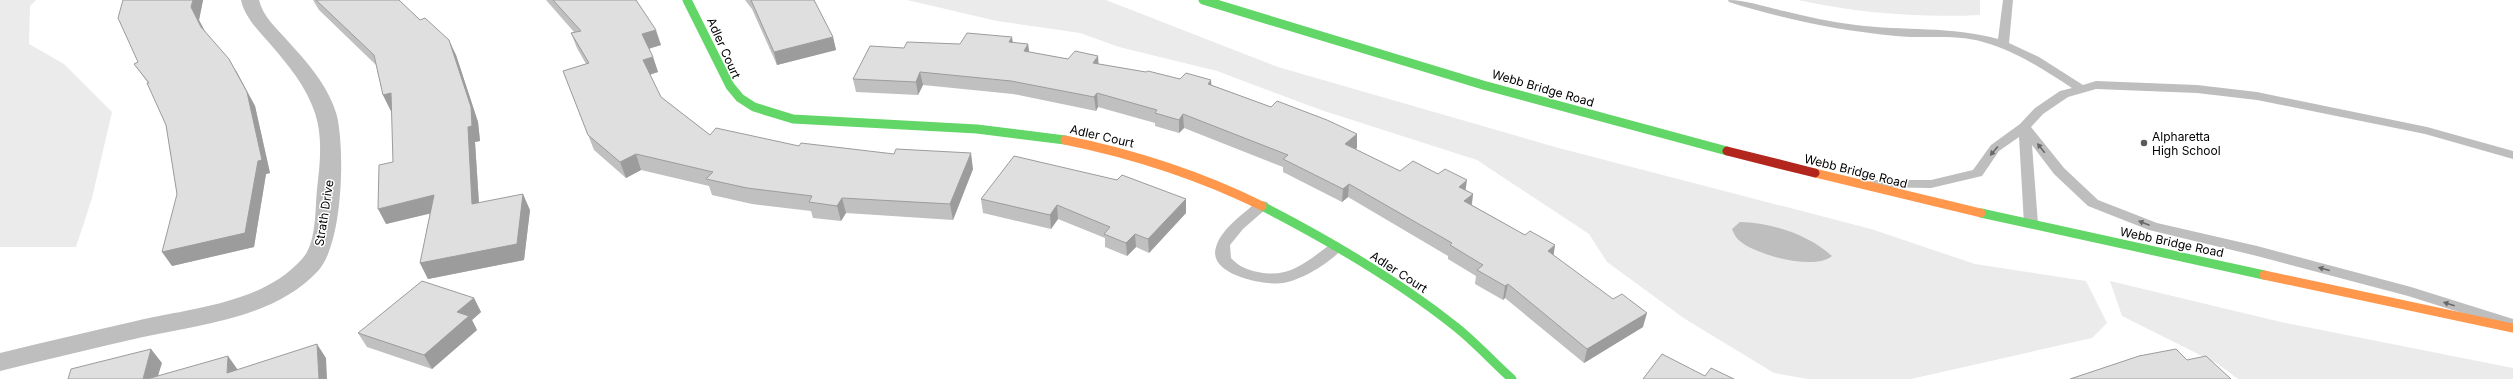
<svg xmlns="http://www.w3.org/2000/svg" width="2513" height="379" font-family="Inter,sans-serif">
  <rect width="100%" height="100%" fill="#fff"/>
  <g fill="#ebebeb">
    <path d="M0,0H36L30,6L29,44L64,64L112,112L92,198L76,247H0Z"/>
    <path d="M907,0H1106L1278,67L1555,147L1871,229L1975,264L2086,281L2107,323L2092,338L1911,379H1808L1774,373L1685,319L1607,262L1589,234L1477,160L1321,110L1217,71L1119,47L1080,33L997,21Z"/>
    <path d="M1798,0H1980V15C1918,18 1859,13 1798,0Z"/>
    <path d="M2110,281L2281,322L2513,368V379H2238L2218,364L2122,316Z"/>
  </g>
  <path fill="#bebebe" d="M1740,222C1772,223 1808,234 1832,256C1815,271 1757,255 1741,242C1736,238 1734,234 1732,229Z"/>
  <g fill="none" stroke-linecap="round" stroke-linejoin="round">
    <g fill="#bebebe" fill-rule="evenodd">
      <path d="M1728,0C1747,0 1765,7 1784,11C1808,17 1832,22 1856,25C1903,31 1952,26 1998,39L2003,0H2013L2009,43L2039,57L2083,85L2096,81L2197,85L2257,92L2427,127L2513,151V159L2425,134L2257,100L2197,93L2096,89L2068,97L2043,114L2031,127L2064,168L2098,200L2157,223L2257,246L2411,287L2513,319V329L2408,296L2257,256L2149,230L2088,206L2054,174L2032,145L2038,224L2031,228L2026,227L2024,224L2019,137L1999,151L1982,176L1931,188L1867,187L1866,184L1872,180H1931L1973,170L1991,145L2020,124L2035,108L2060,91L2072,88C2044,70 2016,51 1983,42C1955,34 1925,39 1896,36C1839,31 1783,19 1729,2Z"/>
      <path d="M1262,201L1267,202L1269,205L1267,208L1243,229L1230,245L1231,258C1238,266 1247,270 1258,272C1290,279 1307,261 1331,244L1336,242L1343,247C1334,261 1300,281 1283,283C1265,286 1207,275 1216,247C1222,228 1243,214 1257,202Z"/>
    </g>
    <path fill="#bebebe" fill-rule="evenodd" d="M241,0H259C263,16 275,27 286,39C306,61 329,86 337,116C345,151 343,244 318,271C274,318 202,324 143,337C95,348 48,359 0,371V353C45,342 91,331 136,321C191,308 262,304 302,259C317,243 315,209 317,189C320,164 323,137 315,113C306,86 289,66 271,45C259,31 245,18 241,0Z"/>
    <g stroke="#63d668" stroke-width="9">
      <path d="M687,0L730,86L740,98L754,107L793,119L977,129L1065,140"/>
      <path d="M1203,0L1483,85L1727,151"/>
      <path d="M1262,206C1330,241 1396,279 1456,327C1476,343 1493,362 1512,379"/>
      <path d="M1981,213L2264,275"/>
    </g>
    <g stroke="#ff974d" stroke-width="9">
      <path d="M1065,140C1134,154 1199,175 1262,206"/>
      <path d="M1815,173L1981,213"/>
      <path d="M2264,275L2513,328"/>
    </g>
    <path stroke="#b3261e" stroke-width="9" d="M1727,151L1815,173"/>
  </g>
  <g fill="#c0c0c0">
    <path d="M123,0H203L199,20L204,30L237,72L255,106L270,173L266,174L254,247L172,266L177,194L166,125L148,83L134,64L138,62Z"/>
    <path d="M313,0H399L456,55L478,122L480,141L475,142L479,203L530,210L524,260L428,279L420,263L430,213L386,224L393,162L392,110L391,111L383,95L376,65L319,10Z"/>
    <path d="M546,0H636L661,45L649,49L653,57L658,72L650,75L661,97L710,135L973,169L953,220L846,213L841,221L813,218L811,211L752,204L712,195L709,186L641,170L626,178L594,150L563,71L586,64L577,48L571,33L574,32Z"/>
    <path d="M745,0H814L833,37L836,50L777,65L752,9Z"/>
    <path d="M1013,43L1028,44L1029,52L1068,59L1099,64L1180,79L1211,80V85L1271,107L1357,134V148L1355,149L1400,171L1466,190L1473,194L1472,205L1525,235L1555,245L1553,255L1643,327L1584,363L1505,298L1503,300L1475,284L1476,276L1448,259V256L1348,197L1342,202L1283,172V167L1184,128L1179,133L1155,126V123L1098,107L1096,111L1013,94L923,85L918,95L856,92L853,79L904,48Z"/>
    <path d="M981,199H1186V213L1149,253L1136,247L1127,256L1105,247V238L1058,219L1051,229L983,213Z"/>
    <path d="M474,298L481,312L472,320L477,330L432,369L367,347L358,333Z"/>
  </g>
  <g fill="#9c9c9c">
    <path d="M193,0H203L199,20L209,39L201,27L191,7Z"/>
    <path d="M656,30L661,45L647,49L642,34Z"/>
    <path d="M833,37L836,50L777,65L774,52Z"/>
    <path d="M1012,37L1014,50L1009,42Z"/>
    <path d="M449,40L456,55L478,122L480,141L475,142L480,220L472,204Z"/>
    <path d="M1028,44L1030,57L1024,51Z"/>
    <path d="M1098,56L1099,69L1093,63Z"/>
    <path d="M653,57L658,72L648,75L643,60Z"/>
    <path d="M229,59L255,106L270,173L266,174L254,247L172,266L162,252L258,161Z"/>
    <path d="M920,72L923,85L918,95L916,82Z"/>
    <path d="M1211,80L1212,93L1208,84Z"/>
    <path d="M391,93L399,108L391,111L383,95Z"/>
    <path d="M1097,93L1098,107L1096,111L1094,97Z"/>
    <path d="M1183,114L1184,128L1179,133V120Z"/>
    <path d="M1357,134V148L1344,158L1345,144Z"/>
    <path d="M971,153L973,169L953,220L950,204Z"/>
    <path d="M636,154L641,170L626,178L620,162Z"/>
    <path d="M1467,180L1465,194L1459,187Z"/>
    <path d="M1349,184L1348,197L1342,202L1343,189Z"/>
    <path d="M523,194L530,210L524,260L428,279L420,263Z"/>
    <path d="M1473,194L1471,208L1464,201Z"/>
    <path d="M434,195L441,211L386,224L378,209Z"/>
    <path d="M842,198L846,213L841,221L837,206Z"/>
    <path d="M1186,199V213L1149,253L1148,239Z"/>
    <path d="M1057,205L1058,219L1051,229L1050,215Z"/>
    <path d="M1135,234L1136,247L1127,256L1126,243Z"/>
    <path d="M1555,245L1553,259L1548,251Z"/>
    <path d="M1508,284L1505,298L1503,300L1505,286Z"/>
    <path d="M474,298L481,312L472,320L477,330L432,369L424,355L457,312Z"/>
    <path d="M1647,313L1643,327L1584,363L1587,349Z"/>
    <path d="M317,344L326,358L327,379H319Z"/>
    <path d="M151,349L162,363L157,379H143Z"/>
    <path d="M228,356L238,370L227,373Z"/>
  </g>
  <g fill="#dfdfdf" stroke="#9c9c9c">
    <path d="M123,0H193L191,7L201,27L229,59L247,92L262,160L258,161L245,233L162,252L177,194L166,125L147,83H149L134,64L138,62L118,18Z"/>
    <path d="M316,0H399L420,20L425,18L449,40L471,107L472,126L468,127L472,204L523,194L517,244L420,263L434,195L378,209L379,165L393,162L391,93L383,95L374,55Z"/>
    <path d="M553,0H636L656,30L642,34L653,57L643,60L661,97L710,135L716,128L799,146L801,143L894,154L896,149L971,153L950,204L842,198L837,206L809,202L812,196L747,188L706,179L713,172L636,154L620,162L588,135L563,71L589,63L571,33L581,31Z"/>
    <path d="M751,0H814L833,37L774,52Z"/>
    <path d="M967,33L1012,37L1009,42L1028,44L1024,51L1068,59L1075,51L1098,56L1093,63L1146,72L1148,71L1180,79L1186,73L1211,80L1208,84L1271,107L1277,101L1327,120L1357,134L1345,144L1400,171L1413,161L1438,174L1445,169L1467,180L1459,187L1473,194L1464,201L1525,235L1530,231L1555,245L1548,251L1613,299L1622,294L1647,313L1587,349L1508,284L1505,286L1477,270L1483,265L1450,245L1452,243L1349,184L1343,189L1283,159L1288,155L1183,114L1179,120L1155,113L1157,110L1097,93L1094,97L1011,81L920,72L916,82L853,79L870,46L904,48L907,42L960,44Z"/>
    <path d="M1014,156L1117,180L1122,175L1186,199L1148,239L1135,234L1126,243L1104,234L1110,227L1057,205L1050,215L981,199Z"/>
    <path d="M422,281L474,298L457,312L469,316L424,355L358,333Z"/>
    <path d="M317,344L319,379H147L228,356L227,373Z"/>
    <path d="M151,349L143,379H68L71,369Z"/>
    <path d="M2176,349L2187,360L2206,356L2231,379H2070L2139,356Z"/>
    <path d="M1662,354L1705,376L1711,368L1734,379H1643Z"/>
  </g>
  <defs><path id="oneway-solid" d="M-6-.8H1V-3.2L6.5 0L1 3.2V.8H-6Z"/></defs>
  <g fill="#686868">
    <use href="#oneway-solid" transform="translate(2041 148) rotate(-128)"/>
    <use href="#oneway-solid" transform="translate(1994 151) rotate(131)"/>
    <use href="#oneway-solid" transform="translate(2144 223) rotate(-159)"/>
    <use href="#oneway-solid" transform="translate(2324 269) rotate(-165)"/>
    <use href="#oneway-solid" transform="translate(2449 304) rotate(-163)"/>
  </g>
  <circle fill="#595959" stroke="#fff" stroke-width="1.5" cx="2144" cy="143" r="4"/>
  <g text-anchor="middle" dominant-baseline="central" stroke-width="3" stroke-linejoin="round" paint-order="stroke">
    <g font-size="12" fill="#000" stroke="#fff">
      <text transform="translate(724 48) rotate(66)">Adler Court</text>
      <text transform="translate(1543 88) rotate(16)">Webb Bridge Road</text>
      <text transform="translate(1102 136) rotate(13)">Adler Court</text>
      <text transform="translate(1856 171) rotate(14)">Webb Bridge Road</text>
      <text transform="translate(324 213) rotate(-81)">Strath Drive</text>
      <text transform="translate(2172 242) rotate(12)">Webb Bridge Road</text>
      <text transform="translate(1399 272) rotate(33)">Adler Court</text>
    </g>
    <g font-size="12" fill="#000" stroke="#fff" text-anchor="start">
      <text x="2152" y="136">Alpharetta<tspan x="2152" dy="14">High School</tspan></text>
    </g>
  </g>
</svg>
